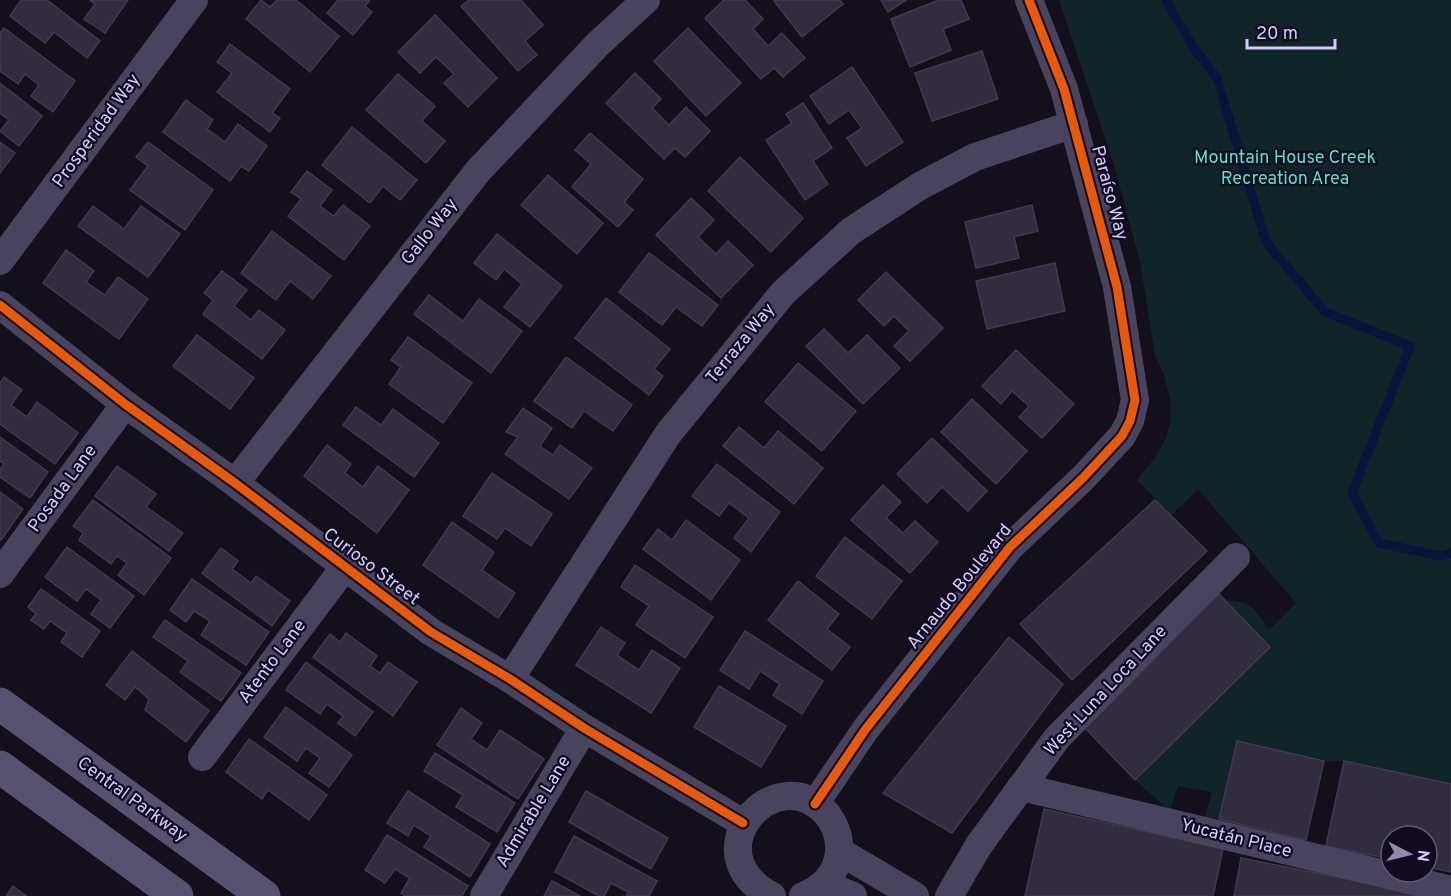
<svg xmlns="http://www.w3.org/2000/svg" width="1451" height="896" font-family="Overpass,sans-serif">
  <rect width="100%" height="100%" fill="#13101b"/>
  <path fill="#0f2528" d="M1059,0H1451V784L1344,761H1324L1237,741L1219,819L1205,817L1212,792L1178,786L1170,811L1135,780L1266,647L1226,601C1251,599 1255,611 1270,629L1296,603L1198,489L1171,515L1137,480L1157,455L1166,438L1171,419L1170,399L1164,374L1155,356L1140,262L1113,162Z"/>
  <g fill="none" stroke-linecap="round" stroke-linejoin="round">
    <path stroke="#07143b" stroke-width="9" d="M1166,0L1193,47L1217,78L1266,242L1325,312L1410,346L1352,493L1379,543L1440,556L1451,553"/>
  </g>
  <g fill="#312c3e" stroke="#403950" stroke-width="1.5">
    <path d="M21,0H47L100,41L87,58L54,32L45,43L10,16Z"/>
    <path d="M90,0H128L105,33L84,19L95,4Z"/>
    <path d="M261,0L270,7L277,0H296L339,36L310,72L246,19Z"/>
    <path d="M338,0H370L365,6L372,12L353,35L327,13Z"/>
    <path d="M469,0H521L543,25L525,41L537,55L518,71L461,6Z"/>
    <path d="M724,0H745L763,19L753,29L768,46L782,33L805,58L783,77L774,68L761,79L705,18Z"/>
    <path d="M775,0H840L843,4L802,37L774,1Z"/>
    <path d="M881,0H906L888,12Z"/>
    <path d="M939,0H961L969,19L943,29L951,50L910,67L891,19Z"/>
    <path d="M435,15L497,78L468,107L444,83L454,74L436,57L420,73L398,52Z"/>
    <path d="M4,28L75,81L53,112L31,96L39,85L25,74L18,84L0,71V33Z"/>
    <path d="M688,28L741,83L706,116L654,61Z"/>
    <path d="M230,44L290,89L272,113L280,118L270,132L217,92L232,73L217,62Z"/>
    <path d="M982,51L998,99L932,121L915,73Z"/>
    <path d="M852,67L903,142L866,166L847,138L862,128L849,110L829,124L810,96Z"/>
    <path d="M635,73L661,99L652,108L669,125L686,107L710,131L685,157L675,148L664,159L606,103Z"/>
    <path d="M398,74L435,106L422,121L445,141L426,163L366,110Z"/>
    <path d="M0,83L42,116L19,146L0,131L9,120L0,113Z"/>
    <path d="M186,100L213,120L207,129L225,142L238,124L267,146L249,171L241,166L230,181L163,132Z"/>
    <path d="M803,103L832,148L813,161L828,184L805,200L766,140L792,123L786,114Z"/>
    <path d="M352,127L417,180L400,200L383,186L370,203L322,165Z"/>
    <path d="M590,133L643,179L624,202L633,210L618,227L572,187L591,164L575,150Z"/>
    <path d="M0,142L15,153L0,173Z"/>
    <path d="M148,142L213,190L185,230L130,190L148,166L136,157Z"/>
    <path d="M740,157L803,218L771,252L708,191Z"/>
    <path d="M307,171L332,190L320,206L334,216L343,205L370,226L344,260L288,216L301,199L291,192Z"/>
    <path d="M548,175L603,223L577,254L521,205Z"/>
    <path d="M691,198L714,220L698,237L716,254L728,241L753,265L721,298L656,235Z"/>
    <path d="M1032,205L1038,231L1014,237L1019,258L976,268L965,222Z"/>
    <path d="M93,206L124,229L141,206L180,234L148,277L78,226Z"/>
    <path d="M272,231L331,276L313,299L290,281L276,300L241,273Z"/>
    <path d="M497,234L562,286L530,327L504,307L522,284L504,269L496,280L474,263Z"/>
    <path d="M66,250L94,271L86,282L105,295L118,277L148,299L119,339L43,283Z"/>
    <path d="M649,253L718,305L702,326L676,307L662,325L619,292Z"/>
    <path d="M1055,263L1065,311L987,329L976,281Z"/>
    <path d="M222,271L247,290L234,306L251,320L259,310L285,330L262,359L203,314L213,300L204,293Z"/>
    <path d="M886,272L943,328L910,361L894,346L909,331L894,316L884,326L858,300Z"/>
    <path d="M429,295L463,321L479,299L522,331L491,373L414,314Z"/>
    <path d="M606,298L670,349L654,369L663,376L649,395L575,338Z"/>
    <path d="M824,329L848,353L867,335L900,368L863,404L806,346Z"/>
    <path d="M197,335L254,378L230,409L173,366Z"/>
    <path d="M408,337L472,383L443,423L389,384L401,367L391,360Z"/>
    <path d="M1016,350L1074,404L1042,438L1019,417L1029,406L1012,391L1001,404L982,386Z"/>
    <path d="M566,357L632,405L613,431L584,411L572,428L534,401Z"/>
    <path d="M798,363L856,411L822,451L765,402Z"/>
    <path d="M4,377L22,390L11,405L27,417L37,402L78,433L55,464L0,424V383Z"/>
    <path d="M972,399L1027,451L996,484L941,432Z"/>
    <path d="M356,407L381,425L393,409L439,443L414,477L343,425Z"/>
    <path d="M523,408L552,428L540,446L553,455L560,445L592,468L569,499L505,454L518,437L506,432Z"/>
    <path d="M739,427L764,448L778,431L823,468L794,504L723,446Z"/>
    <path d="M0,437L48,472L30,498L0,477V469L4,464L0,461Z"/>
    <path d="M932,438L987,491L968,511L942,487L927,503L897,474Z"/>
    <path d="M327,445L351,464L345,473L363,487L378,466L409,490L377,533L304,476Z"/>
    <path d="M717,464L780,512L751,552L734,538L749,518L729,503L719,516L692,496Z"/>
    <path d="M117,466L156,494L146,507L183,533L169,551L95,496Z"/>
    <path d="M492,473L552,514L531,546L505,528L497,539L463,516Z"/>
    <path d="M883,485L901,502L886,518L903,533L915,521L938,542L910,573L851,520Z"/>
    <path d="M0,492L23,509L1,540L0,539Z"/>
    <path d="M93,500L171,558L144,595L118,575L127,563L117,556L111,564L79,540L83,533L73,526Z"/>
    <path d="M1155,500L1207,551L1072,680L1020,624Z"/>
    <path d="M686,520L740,560L711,600L643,549L658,529L672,540Z"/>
    <path d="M452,522L494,552L482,570L515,593L498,618L423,565Z"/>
    <path d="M845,537L902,581L872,619L816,576Z"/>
    <path d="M67,547L134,596L110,628L91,614L101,600L86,589L77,601L45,577Z"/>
    <path d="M221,548L238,561L232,569L251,583L256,576L290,601L272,626L202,573Z"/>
    <path d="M635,565L713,617L685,658L636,625L649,606L621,587Z"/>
    <path d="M192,579L269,632L246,665L201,635L210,621L194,611L186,622L170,610Z"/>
    <path d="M798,581L839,614L827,629L850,647L832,670L768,620Z"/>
    <path d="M41,589L100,631L82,657L61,642L67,633L50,621L44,629L31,620L36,614L28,607Z"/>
    <path d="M1219,594L1270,647L1135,780L1084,727Z"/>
    <path d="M165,620L241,673L221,701L180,672L188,661L153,637Z"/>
    <path d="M601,627L625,643L617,655L639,670L652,650L680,668L651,713L576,665Z"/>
    <path d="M745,631L823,681L802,714L773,695L780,684L760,671L749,689L720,670Z"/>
    <path d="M346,633L377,656L370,666L380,673L388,662L417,682L393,716L313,657L330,634L340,642Z"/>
    <path d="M1009,637L1063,684L952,833L883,793Z"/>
    <path d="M132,651L209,711L186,742L145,710L149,699L135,687L125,700L106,685Z"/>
    <path d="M306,662L373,712L355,736L338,723L343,716L327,704L320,714L286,690Z"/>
    <path d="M719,686L786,726L761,767L694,727Z"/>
    <path d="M286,707L352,755L329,787L309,773L320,758L306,748L297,761L264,737Z"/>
    <path d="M461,708L482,723L471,739L487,750L500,730L544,759L518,799L437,745Z"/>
    <path d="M249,739L327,795L309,820L268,790L262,799L226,772Z"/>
    <path d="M1237,741L1324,761L1306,840L1219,819Z"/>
    <path d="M435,753L515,803L497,832L456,807L463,795L424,771Z"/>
    <path d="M1344,761L1451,784V872L1427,867V836H1391V859L1326,846Z"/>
    <path d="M408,791L490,844L470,877L424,847L431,836L414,825L408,836L387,823Z"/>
    <path d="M586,791L668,838L651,869L569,822Z"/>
    <path d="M1044,809L1223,849L1213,896H1025Z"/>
    <path d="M387,835L468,886L462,896H405L401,893L410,878L395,869L385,883L365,870Z"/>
    <path d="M574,836L657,881L649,896H626L628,892L611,883L604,896H599L555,872Z"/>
    <path d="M1241,858L1417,893V896H1234Z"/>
    <path d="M552,881L580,896H544Z"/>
    <path d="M13,886L26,896H6Z"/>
  </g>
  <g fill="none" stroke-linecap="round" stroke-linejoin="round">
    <g stroke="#48445d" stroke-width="28">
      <path d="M0,261L194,0"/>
      <path d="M0,305L125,404L235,483L431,632L510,679L584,728L743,823"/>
      <path d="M235,483L478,171L598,44L646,0"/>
      <path d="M0,574L125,404"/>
      <path d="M510,679L668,434L783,293L851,231L920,186L975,157L1074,124"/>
      <path d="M202,757L344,568"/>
      <path d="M1021,787L1451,890"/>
      <path d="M815,804L865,730L1010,547L1083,478L1122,436L1130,421L1135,400L1117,287L1064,89L1029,0"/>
      <path d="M839,851L915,896"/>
      <path d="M824,884L853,896"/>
      <path d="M484,896L584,728"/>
      <path d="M772,896C690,853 775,757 826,813C835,824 840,838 839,852C837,873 823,888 803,896"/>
      <path d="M949,896L979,845L1057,738L1236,557"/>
    </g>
    <g stroke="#55516f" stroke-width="33">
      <path d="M0,704L264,896"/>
      <path d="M0,767L177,896"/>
    </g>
    <g stroke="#110b20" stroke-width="13">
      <g id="cycleway">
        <path d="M0,305L125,404L235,483L431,632L510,679L584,728L743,823"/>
        <path d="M815,804L865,730L1010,547L1083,478L1122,436L1130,421L1135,400L1117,287L1064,89L1029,0"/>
      </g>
    </g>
    <use href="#cycleway" stroke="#e8590c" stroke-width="9"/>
  </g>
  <g text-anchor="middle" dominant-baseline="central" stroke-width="4.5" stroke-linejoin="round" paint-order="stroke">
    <g font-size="18" fill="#d6caff" stroke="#110b20">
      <text transform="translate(97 131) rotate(-54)">Prosperidad Way</text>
      <text transform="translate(1109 193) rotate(75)">Paraíso Way</text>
      <text transform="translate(430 232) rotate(-52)">Gallo Way</text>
      <text transform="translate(741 344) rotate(-51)">Terraza Way</text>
      <text transform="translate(63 489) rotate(-54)">Posada Lane</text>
      <text transform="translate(371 567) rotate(37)">Curioso Street</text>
      <text transform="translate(960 587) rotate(-51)">Arnaudo Boulevard</text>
      <text transform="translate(273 662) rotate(-53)">Atento Lane</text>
      <text transform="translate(1106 691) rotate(-47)">West Luna Loca Lane</text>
      <text transform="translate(132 800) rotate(36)">Central Parkway</text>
      <text transform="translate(534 812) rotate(-59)">Admirable Lane</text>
      <text transform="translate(1236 839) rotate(14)">Yucatán Place</text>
    </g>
    <g font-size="18" fill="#50e5d0" stroke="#110b20">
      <text x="1285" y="158">Mountain House Creek<tspan x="1285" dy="21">Recreation Area</tspan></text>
    </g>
  </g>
  <g transform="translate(1409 854) rotate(97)"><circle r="28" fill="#110b20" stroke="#605779" stroke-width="1.5"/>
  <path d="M0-4.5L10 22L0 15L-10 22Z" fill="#9289af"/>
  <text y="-9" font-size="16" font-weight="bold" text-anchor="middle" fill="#d6caff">N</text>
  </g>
  <path d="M1247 39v9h88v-9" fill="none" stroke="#d6caff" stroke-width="3"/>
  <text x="1256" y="39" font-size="18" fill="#d6caff" stroke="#110b20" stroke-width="4.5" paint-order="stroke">20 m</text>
</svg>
